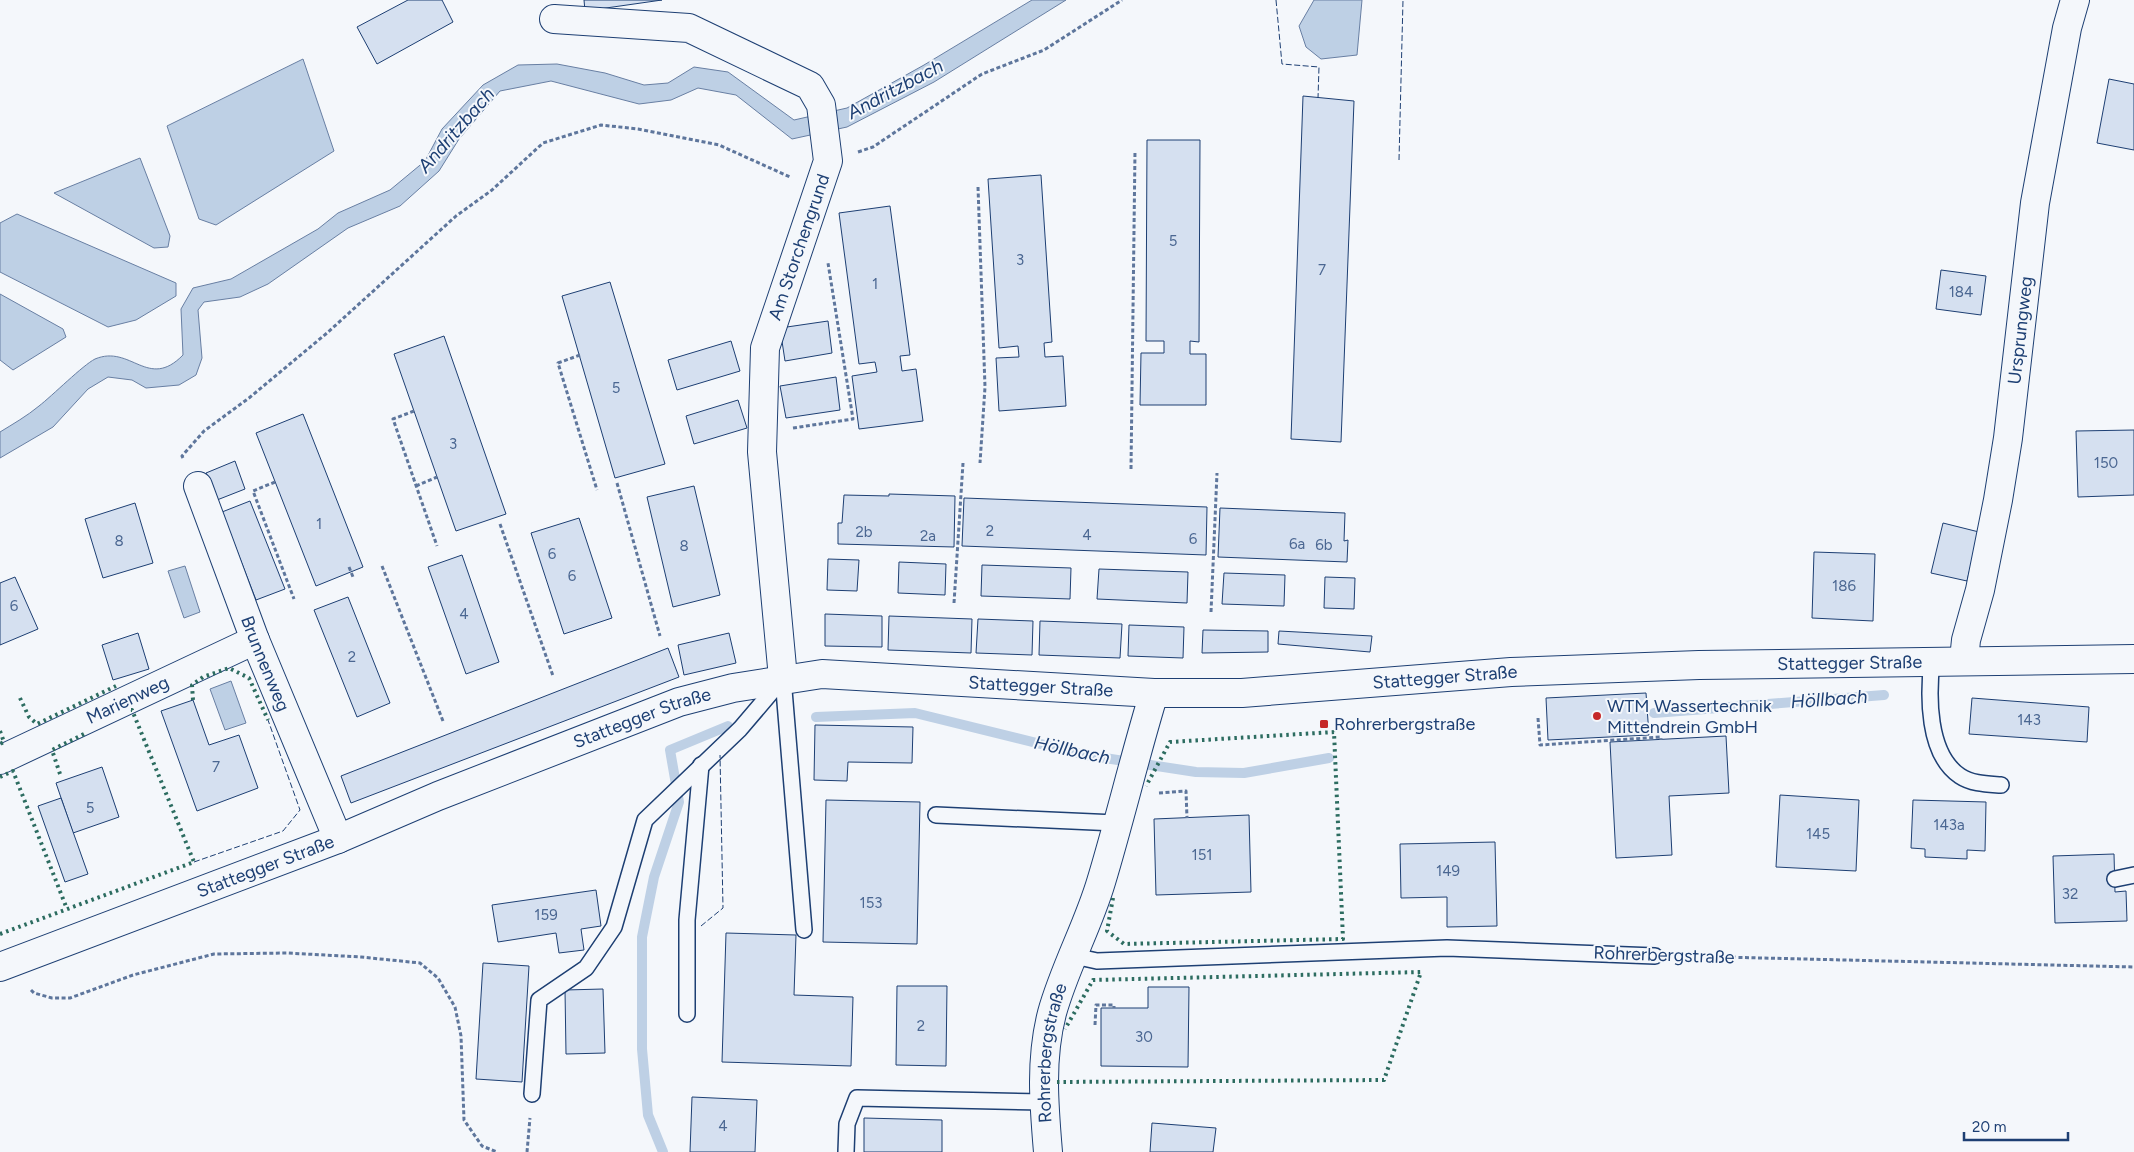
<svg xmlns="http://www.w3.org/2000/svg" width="2134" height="1152" font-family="Figtree,sans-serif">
  <rect width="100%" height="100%" fill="#f4f7fb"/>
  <g fill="#bed0e5" stroke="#687fa3">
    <path d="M1032,0H1066L934,82L847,127L792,139L736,95L698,88L671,100L639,104L551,81L500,91L459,139L439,171L400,206L348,228L268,284L240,297L204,302L198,310L202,358L196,375L179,385L146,388L132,380L108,377L88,389L53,427L0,458V432C13,424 27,416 39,406C52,396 83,365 95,359C131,344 148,391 183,355L181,309L193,288L231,279L318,229L338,213L390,190L425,161L442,129L483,85L518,65L557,64L605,73L644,85L668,83L694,67L728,72L794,120L847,108L924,65Z"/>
    <path d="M1314,0H1362L1357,55L1321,59L1306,47L1299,26Z"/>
    <path d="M303,59L334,151L216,225L199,219L167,126Z"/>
    <path d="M140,158L170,236L168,247L154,248L54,193Z"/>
    <path d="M17,214L176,283V296L136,320L108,327L0,272V223Z"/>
    <path d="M0,294L63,329L66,337L13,370L0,360Z"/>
    <path d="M185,566L200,612L184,618L168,571Z"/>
    <path d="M231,681L246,723L225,730L210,689Z"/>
  </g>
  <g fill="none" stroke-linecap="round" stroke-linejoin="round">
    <g stroke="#bed0e5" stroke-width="10">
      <path d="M1654,713L1884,695"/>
      <path d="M816,717L915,713L1085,755L1196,772L1244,773L1329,758"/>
      <path d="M663,1152L648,1115L642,1049V937L654,877L679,802L670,750L728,726"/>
    </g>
  </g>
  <g fill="#d5e0f0" stroke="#1d3f73">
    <path d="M408,0H442L453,22L377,64L357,27Z"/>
    <path d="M584,0H662L585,11Z"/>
    <path d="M2109,79L2134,84V150L2097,143Z"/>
    <path d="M1303,96L1354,101L1341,442L1291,439Z"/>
    <path d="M1147,140H1200L1199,342L1190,341V354H1206V405H1140L1141,353H1164V341H1146Z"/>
    <path d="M1041,175L1052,342L1044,343L1045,357L1063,356L1066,406L999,411L996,358L1019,357L1018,346L999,348L988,179Z"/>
    <path d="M890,206L910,355L900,356L902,371L916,369L923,421L859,429L852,376L877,372L875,362L859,364L839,213Z"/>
    <path d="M1941,270L1986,276L1981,315L1936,309Z"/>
    <path d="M610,282L665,464L615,478L562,296Z"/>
    <path d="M828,321L832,353L785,361L780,328Z"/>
    <path d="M444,336L506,514L456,531L394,354Z"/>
    <path d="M731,341L740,371L677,390L668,360Z"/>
    <path d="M836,377L840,410L786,418L780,386Z"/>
    <path d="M738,400L747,428L694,444L686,416Z"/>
    <path d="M303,414L363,567L316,586L256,433Z"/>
    <path d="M2134,430V495L2078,497L2076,431Z"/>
    <path d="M235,461L245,489L217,500L206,473Z"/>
    <path d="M694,486L720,595L673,607L647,497Z"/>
    <path d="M889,494L955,496L954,547L838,544V523H842L844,495L889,496Z"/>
    <path d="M964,498L1207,507L1206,555L962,546Z"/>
    <path d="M250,501L285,589L256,600L222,512Z"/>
    <path d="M135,503L153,563L103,578L85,519Z"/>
    <path d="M1220,508L1345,513L1344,541L1348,540L1347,562L1218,557Z"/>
    <path d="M579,518L612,618L564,634L531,533Z"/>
    <path d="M1943,523L1979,532L1967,581L1931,573Z"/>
    <path d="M1814,552L1875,554L1873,621L1812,618Z"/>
    <path d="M462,555L499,662L466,674L428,567Z"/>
    <path d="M828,559L859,560L857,591L827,590Z"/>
    <path d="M899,562L946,564L945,595L898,593Z"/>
    <path d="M982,565L1071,568L1070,599L981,596Z"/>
    <path d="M1099,569L1188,572L1187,603L1097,599Z"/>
    <path d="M1224,573L1285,575L1284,606L1222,604Z"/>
    <path d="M15,577L38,629L0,645V583Z"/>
    <path d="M1325,577L1355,578L1354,609L1324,608Z"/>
    <path d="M348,597L390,703L357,717L314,610Z"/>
    <path d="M825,614L882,616V647L825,646Z"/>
    <path d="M889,616L972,619L971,653L888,650Z"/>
    <path d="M978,619L1033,621L1032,655L976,653Z"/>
    <path d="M1040,621L1122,624L1120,658L1039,655Z"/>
    <path d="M1129,625L1184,627L1183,658L1128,656Z"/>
    <path d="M1203,630L1268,631V652L1202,653Z"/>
    <path d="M1279,631L1372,636L1370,652L1278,644Z"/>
    <path d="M138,633L149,669L113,680L102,645Z"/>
    <path d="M729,633L736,663L684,675L678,645Z"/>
    <path d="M668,648L679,677L351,803L341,776Z"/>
    <path d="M1646,693L1649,735L1548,740L1546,698Z"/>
    <path d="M1972,698L2089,707L2087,742L1969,734Z"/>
    <path d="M193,700L209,745L239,735L258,788L197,811L161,711Z"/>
    <path d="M815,725L913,727L912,763L848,762L847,781L814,780Z"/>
    <path d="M1726,736L1729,793L1669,796L1672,855L1616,858L1610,742Z"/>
    <path d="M102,767L119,817L73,833L56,783Z"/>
    <path d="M1780,795L1859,800L1856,871L1776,867Z"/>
    <path d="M61,798L88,874L65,882L38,806Z"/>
    <path d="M826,800L920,802L917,944L823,942Z"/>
    <path d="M1913,800L1986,802L1985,851L1967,850V859L1925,857V849L1911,848Z"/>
    <path d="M1249,815L1251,892L1156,895L1154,819Z"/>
    <path d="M1495,842L1497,926L1447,927V897L1401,898L1400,844Z"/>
    <path d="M2114,854L2115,892L2126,891L2127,921L2055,923L2053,856Z"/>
    <path d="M596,890L601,926L581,929L584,950L559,953L556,933L498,942L492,905Z"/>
    <path d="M726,933L796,935L794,995L853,997L851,1066L722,1062Z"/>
    <path d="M483,963L529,966L522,1082L476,1079Z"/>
    <path d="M897,986H947L946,1066L896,1065Z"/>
    <path d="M1148,987H1189L1188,1067L1101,1066V1008H1148Z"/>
    <path d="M603,989L605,1053L566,1054L565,990Z"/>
    <path d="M692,1097L757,1100L755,1152H690Z"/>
    <path d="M864,1118L942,1120V1152H864Z"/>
    <path d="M1152,1123L1216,1128L1213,1152H1150Z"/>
  </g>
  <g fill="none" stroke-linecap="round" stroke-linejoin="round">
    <g stroke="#1d3f73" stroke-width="18">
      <g id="service">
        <path d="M1932,661C1928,695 1927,754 1960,776C1972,784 1987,784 2001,785"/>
        <path d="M783,678L804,930"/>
        <path d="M936,815L1116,823"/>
        <path d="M2115,879L2134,875"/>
        <path d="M1074,956L1097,961L1447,948L1655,956"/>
        <path d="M687,1014V920L701,765"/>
        <path d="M532,1094L539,1000L586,968L614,927L645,820L740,729L780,682"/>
        <path d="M846,1152L847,1124L857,1098L1043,1102"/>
      </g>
    </g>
    <g stroke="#1d3f73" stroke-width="30">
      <g id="minor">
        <path d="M554,19L689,28L810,86L821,105L828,161L765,348L762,452L783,678"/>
        <path id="s1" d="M198,486L255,640L338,839"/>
        <path id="s2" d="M1964,660L1966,640L1980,590L1998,500L2008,438L2035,203L2067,28L2075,0"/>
        <path id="s3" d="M0,760L255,640"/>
        <path id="s4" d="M1048,1152C1044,1105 1040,1059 1052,1013C1064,969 1088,926 1101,882C1120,819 1135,755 1154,693"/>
      </g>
    </g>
    <g stroke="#1d3f73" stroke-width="30">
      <g id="secondary">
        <path id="s5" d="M0,967L338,839L438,796L679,702L733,688L822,674L1154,693H1242L1511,672L1699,665L2134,659"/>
      </g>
    </g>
    <g stroke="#5e769c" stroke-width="3" stroke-dasharray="4 2.5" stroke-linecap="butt">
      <path d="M858,152L873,147L982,74L1044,50L1122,0"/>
      <path d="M978,187L985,387L980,463"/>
      <path d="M580,355L558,363L597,490"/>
      <path d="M414,411L393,419L437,546"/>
      <path d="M793,428L853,419L828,263"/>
      <path d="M183,458L182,456L204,431L249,398L327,333L456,216L492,190L543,143L601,125L638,129L719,145L790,177"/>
      <path d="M1131,469L1135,151"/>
      <path d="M275,482L253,491L294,599"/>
      <path d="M617,483L660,636"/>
      <path d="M416,486L437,477"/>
      <path d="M500,524L553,676"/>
      <path d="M382,566L443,721"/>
      <path d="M349,567L353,577"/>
      <path d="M954,603L963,463"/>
      <path d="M1211,612L1217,473"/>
      <path d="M1538,718L1540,745L1661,737V740"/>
      <path d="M1159,793L1186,791L1187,818"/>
      <path d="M1680,956L2134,967"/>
      <path d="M31,990L34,993L52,998H70L133,975L214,954L287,953L361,957L420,963L438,978L455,1007L461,1036L464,1120L482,1146L497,1152"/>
      <path d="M1095,1025L1096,1005H1114V1008"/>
      <path d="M527,1152L530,1118"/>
    </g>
    <use href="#service" stroke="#f4f7fb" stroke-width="15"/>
    <use href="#minor" stroke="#f4f7fb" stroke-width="28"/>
    <use href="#secondary" stroke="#f4f7fb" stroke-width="28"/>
    <g stroke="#2c6c60" stroke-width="4" stroke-dasharray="2.5 4" stroke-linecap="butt">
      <path d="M20,698L29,717L37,724L116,686"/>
      <path d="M193,700L192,685L203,677L229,668L249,678L268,720"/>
      <path d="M0,731L4,742L0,744"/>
      <path d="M60,774L52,750L86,733"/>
      <path d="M0,777L13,771L67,909"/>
      <path d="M1113,898L1107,931L1124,944L1343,939L1334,732L1170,742L1146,786"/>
      <path d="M0,934L194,862L132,710H131"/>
      <path d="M1057,1082L1384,1080L1421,972L1093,980L1065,1029"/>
    </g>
    <g stroke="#1d3f73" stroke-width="1" stroke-dasharray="6 2.5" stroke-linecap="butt">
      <path d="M1276,0L1282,64L1319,67L1318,98"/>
      <path d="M1399,160L1403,0"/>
      <path d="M194,862L283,831L300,810L268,720"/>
      <path d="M701,926L723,908L720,755"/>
    </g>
  </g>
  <g fill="#c62828" stroke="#f4f7fb" stroke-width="2">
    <circle cx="1597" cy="716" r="5"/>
    <rect x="1319" y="719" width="10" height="10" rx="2.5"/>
  </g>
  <g text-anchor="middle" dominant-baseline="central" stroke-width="4" stroke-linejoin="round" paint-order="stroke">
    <g font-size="15" fill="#4b6792">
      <text x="1173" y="241">5</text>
      <text x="1020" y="260">3</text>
      <text x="1322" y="270">7</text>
      <text x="875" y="284">1</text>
      <text x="1961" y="292">184</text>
      <text x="616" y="388">5</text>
      <text x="453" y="444">3</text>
      <text x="2106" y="463">150</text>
      <text x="319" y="524">1</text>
      <text x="990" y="531">2</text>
      <text x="864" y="532">2b</text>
      <text x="1087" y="535">4</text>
      <text x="928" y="536">2a</text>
      <text x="1193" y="539">6</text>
      <text x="119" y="541">8</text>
      <text x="1297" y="544">6a</text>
      <text x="1324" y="545">6b</text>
      <text x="684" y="546">8</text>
      <text x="552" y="554">6</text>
      <text x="572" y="576">6</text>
      <text x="1844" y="586">186</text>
      <text x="14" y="606">6</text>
      <text x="464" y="614">4</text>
      <text x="352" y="657">2</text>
      <text x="2029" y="720">143</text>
      <text x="216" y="767">7</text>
      <text x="90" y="808">5</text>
      <text x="1949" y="825">143a</text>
      <text x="1818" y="834">145</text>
      <text x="1202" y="855">151</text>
      <text x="1448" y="871">149</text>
      <text x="2070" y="894">32</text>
      <text x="871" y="903">153</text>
      <text x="546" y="915">159</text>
      <text x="921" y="1026">2</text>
      <text x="1144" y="1037">30</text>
      <text x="723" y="1126">4</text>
    </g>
    <g font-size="18" fill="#1d3f73" stroke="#f4f7fb">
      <text transform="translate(799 247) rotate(-71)">Am Storchengrund</text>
      <text stroke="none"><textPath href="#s2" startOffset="335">Ursprungweg</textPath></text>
      <text stroke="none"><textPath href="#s5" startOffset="1904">Stattegger Straße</textPath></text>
      <text stroke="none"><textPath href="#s1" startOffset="190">Brunnenweg</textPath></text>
      <text stroke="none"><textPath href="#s5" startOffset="1499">Stattegger Straße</textPath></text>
      <text stroke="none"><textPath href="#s5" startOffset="1094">Stattegger Straße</textPath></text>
      <text stroke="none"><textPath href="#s3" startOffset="141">Marienweg</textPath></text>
      <text stroke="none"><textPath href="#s5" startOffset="689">Stattegger Straße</textPath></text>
      <text stroke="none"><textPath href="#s5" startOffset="284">Stattegger Straße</textPath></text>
      <text transform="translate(1664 955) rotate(2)">Rohrerbergstraße</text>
      <text stroke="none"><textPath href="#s4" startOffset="100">Rohrerbergstraße</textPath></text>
    </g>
    <g font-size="18" fill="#1d3f73" stroke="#f4f7fb" text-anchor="start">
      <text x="1607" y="706">WTM Wassertechnik<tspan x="1607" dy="21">Mittendrein GmbH</tspan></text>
      <text x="1334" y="724">Rohrerbergstraße</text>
    </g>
    <g font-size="19" font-style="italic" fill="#1d3f73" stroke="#f4f7fb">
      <text transform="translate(895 89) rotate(-28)">Andritzbach</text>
      <text transform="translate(456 130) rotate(-49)">Andritzbach</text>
      <text transform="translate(1829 699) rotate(-4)">Höllbach</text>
      <text transform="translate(1072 750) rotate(12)">Höllbach</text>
    </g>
  </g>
  <path d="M1964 1132v8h104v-8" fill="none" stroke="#1d3f73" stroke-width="2.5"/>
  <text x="1972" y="1132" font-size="15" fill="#1d3f73" stroke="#f4f7fb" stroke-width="4" paint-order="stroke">20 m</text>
</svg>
